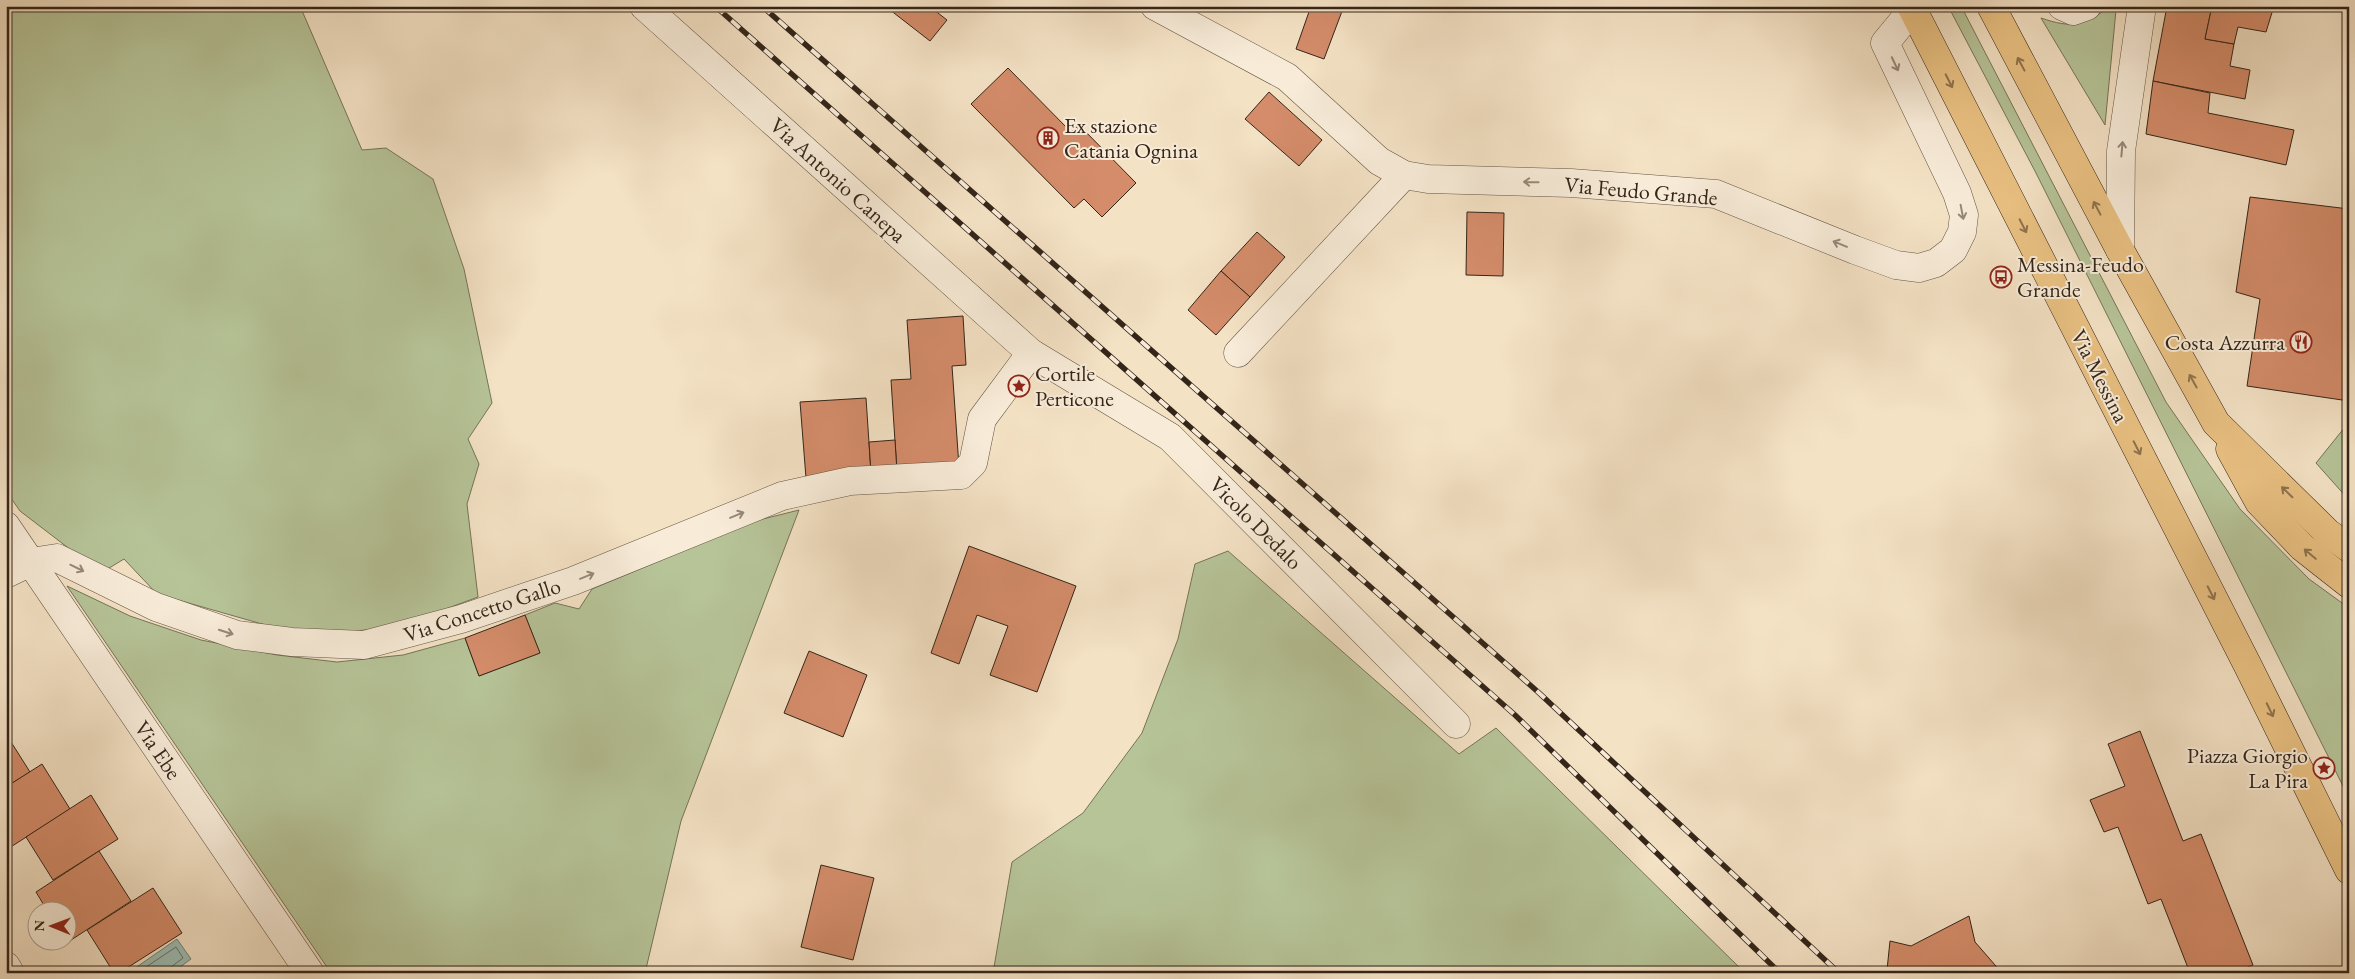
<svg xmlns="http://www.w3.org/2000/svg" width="2355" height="979" font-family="'EB Garamond',serif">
  <rect width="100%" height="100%" fill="#f4e2c5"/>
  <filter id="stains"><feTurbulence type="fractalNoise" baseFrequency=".004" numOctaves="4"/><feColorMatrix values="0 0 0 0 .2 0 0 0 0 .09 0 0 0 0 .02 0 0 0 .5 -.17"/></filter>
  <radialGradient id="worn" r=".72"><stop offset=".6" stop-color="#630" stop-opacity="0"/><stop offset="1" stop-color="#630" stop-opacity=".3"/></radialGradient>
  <g fill="#b6c498" stroke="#757458">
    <path d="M6,6H300L362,150L386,148L433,179L464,269L492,403L468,439L479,464L467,504L478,597L394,628L326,633L269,626L157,594L124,559L101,573L20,511L6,491Z"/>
    <path d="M1948,6H1961L2166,402L2240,509L2309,579L2349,608V798L2036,173Z"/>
    <path d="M2109,8L2116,10L2105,125L2041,18C2073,29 2081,25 2109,8Z"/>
    <path d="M2349,422V500L2316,463Z"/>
    <path d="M799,510L681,821L645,973H331L67,586L130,616L201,640L277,655L337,662L403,655L465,638L479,676L540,653L525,615L555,603L579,609L592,589L755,521Z"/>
    <path d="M1228,551L1459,754L1496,728L1745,973H993L1012,862L1083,813L1142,733L1178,639L1195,564Z"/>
  </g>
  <path fill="#9cbdb5" stroke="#728077" d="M177,939L191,959L172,973H128Z"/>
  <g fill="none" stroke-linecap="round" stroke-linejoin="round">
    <path stroke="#687167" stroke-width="1" d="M137,973L176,947L183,958L171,967L170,973"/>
  </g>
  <g fill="#d48c6a" stroke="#342519">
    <path d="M885,6H929L947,20L930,41Z"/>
    <path d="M1311,6H1344L1324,59L1296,49Z"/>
    <path d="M2167,6H2212L2205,39L2234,44L2230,66L2250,70L2245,99L2153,81Z"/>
    <path d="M2212,6H2274L2266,32L2238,27L2234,44L2205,39Z"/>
    <path d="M1008,68L1071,132L1079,125L1136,183L1102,217L1084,199L1074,208L971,104Z"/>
    <path d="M2153,81L2210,93L2208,113L2294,130L2286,165L2146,134Z"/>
    <path d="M1269,92L1322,140L1299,166L1245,119Z"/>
    <path d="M2250,197L2349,209V401L2247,386L2260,299L2236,292Z"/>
    <path d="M1467,212L1504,213L1503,276L1466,275Z"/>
    <path d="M1257,232L1285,257L1250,297L1221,271Z"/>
    <path d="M1221,271L1250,297L1216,335L1188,310Z"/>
    <path d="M963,316L966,365L952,366L959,467L897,472L891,380L911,379L907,320Z"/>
    <path d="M866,398L871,473L806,478L800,402Z"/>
    <path d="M895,440L897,472L871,473L869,442Z"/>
    <path d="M969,546L1076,586L1037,692L990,675L1008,626L977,615L959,664L931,653Z"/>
    <path d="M525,615L540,653L479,676L465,638Z"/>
    <path d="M809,651L867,675L843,737L784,713Z"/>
    <path d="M2140,731L2183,841L2201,834L2253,965L2234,973H2190L2161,899L2148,904L2118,827L2104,832L2090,800L2125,786L2108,744Z"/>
    <path d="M6,734L30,772L6,787Z"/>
    <path d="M42,764L70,809L6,850V787Z"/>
    <path d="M91,795L118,839L53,880L26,837Z"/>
    <path d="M99,851L131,901L68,942V912H48L36,892Z"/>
    <path d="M821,865L874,878L853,960L801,947Z"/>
    <path d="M153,888L182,933L119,973H114L87,930Z"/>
    <path d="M1969,916L1975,942L2002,973H1904L1887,970L1890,941L1911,946Z"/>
  </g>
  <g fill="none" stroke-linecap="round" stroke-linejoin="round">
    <g stroke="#645444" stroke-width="29">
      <g id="minor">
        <path d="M644,6L1031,353L1170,437L1456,724"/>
        <path d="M1155,6L1287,77L1379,161L1404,175L1428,179L1571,183L1716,194L1855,250L1896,265L1919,268L1936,263L1953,250L1962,232L1964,215L1957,193L1885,43L1913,9"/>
        <path d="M2062,6L2073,11L2087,6"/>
        <path d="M2120,250L2121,151L2142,6"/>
        <path d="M1238,353L1404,175"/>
        <path d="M6,526L310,973"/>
        <path d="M6,574L31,562L57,558L156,607L237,635L292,642L364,645L461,619L573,581L782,496L850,481L961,475L973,463L982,419L1031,353"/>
        <path d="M6,966L10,973"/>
      </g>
    </g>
    <g stroke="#342519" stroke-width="29">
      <g id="major">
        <path d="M1911,6L2248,666L2349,870"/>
        <path d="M1991,6L2120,250L2216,423L2328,533L2349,548"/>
        <path d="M2230,449L2259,502L2302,547L2349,584"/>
      </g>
    </g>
    <use href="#minor" stroke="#f8ecd9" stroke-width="28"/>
    <use href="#major" stroke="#eac182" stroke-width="28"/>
    <g stroke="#342519" stroke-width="5.5">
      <g id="rail">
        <path d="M715,6L1515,715L1780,973"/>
        <path d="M762,6L1538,692L1839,973"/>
      </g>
    </g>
    <use href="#rail" stroke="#f8ecd9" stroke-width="4" stroke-dasharray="11" stroke-linecap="butt"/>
  </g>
  <defs><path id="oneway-shaft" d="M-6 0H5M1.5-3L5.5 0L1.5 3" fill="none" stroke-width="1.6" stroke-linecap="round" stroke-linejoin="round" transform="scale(1.25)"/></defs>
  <g stroke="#968879">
    <use href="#oneway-shaft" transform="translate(1895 64) rotate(65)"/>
    <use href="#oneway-shaft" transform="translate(2122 149) rotate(-85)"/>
    <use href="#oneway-shaft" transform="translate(1531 182) rotate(-179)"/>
    <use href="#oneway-shaft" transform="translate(1962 212) rotate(79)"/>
    <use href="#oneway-shaft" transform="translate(1840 244) rotate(-158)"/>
    <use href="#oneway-shaft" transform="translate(737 515) rotate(-22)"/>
    <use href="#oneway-shaft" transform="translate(77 568) rotate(26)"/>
    <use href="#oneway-shaft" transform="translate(587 576) rotate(-22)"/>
    <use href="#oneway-shaft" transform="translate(226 632) rotate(18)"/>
  </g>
  <g stroke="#8f734e">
    <use href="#oneway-shaft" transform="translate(2021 64) rotate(-118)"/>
    <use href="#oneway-shaft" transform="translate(1949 81) rotate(63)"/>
    <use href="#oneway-shaft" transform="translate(2097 208) rotate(-118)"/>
    <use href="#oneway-shaft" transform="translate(2023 226) rotate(63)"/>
    <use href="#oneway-shaft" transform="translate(2193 381) rotate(-119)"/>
    <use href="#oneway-shaft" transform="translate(2137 448) rotate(63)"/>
    <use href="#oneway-shaft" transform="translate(2287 492) rotate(-136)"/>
    <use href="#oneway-shaft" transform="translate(2310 554) rotate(-140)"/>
    <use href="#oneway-shaft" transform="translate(2211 593) rotate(63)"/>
    <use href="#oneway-shaft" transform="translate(2270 710) rotate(64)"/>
  </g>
  <defs>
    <g id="building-ring" transform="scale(1.125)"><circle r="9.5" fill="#f8ecd9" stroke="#8f2418" stroke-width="1.5"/><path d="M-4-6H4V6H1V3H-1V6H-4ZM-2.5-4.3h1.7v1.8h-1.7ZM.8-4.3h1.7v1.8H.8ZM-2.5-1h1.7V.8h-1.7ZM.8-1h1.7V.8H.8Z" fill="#8f2418"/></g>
    <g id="bus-ring" transform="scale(1.125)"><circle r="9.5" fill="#f8ecd9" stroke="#8f2418" stroke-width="1.5"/><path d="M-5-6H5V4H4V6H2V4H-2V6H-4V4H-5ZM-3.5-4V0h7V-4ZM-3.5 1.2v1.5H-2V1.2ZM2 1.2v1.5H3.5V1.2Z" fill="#8f2418"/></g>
    <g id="restaurant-ring" transform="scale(1.125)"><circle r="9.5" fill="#f8ecd9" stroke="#8f2418" stroke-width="1.5"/><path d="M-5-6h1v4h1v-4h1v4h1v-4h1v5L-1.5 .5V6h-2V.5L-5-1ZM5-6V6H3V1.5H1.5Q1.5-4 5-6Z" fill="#8f2418"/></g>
    <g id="sight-ring" transform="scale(1.125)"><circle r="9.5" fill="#f8ecd9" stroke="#8f2418" stroke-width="1.5"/><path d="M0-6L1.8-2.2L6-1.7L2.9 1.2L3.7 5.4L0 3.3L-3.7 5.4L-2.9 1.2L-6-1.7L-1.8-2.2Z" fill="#8f2418"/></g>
  </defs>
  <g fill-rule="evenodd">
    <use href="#building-ring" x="1048" y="138"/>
    <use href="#bus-ring" x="2001" y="277"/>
    <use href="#restaurant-ring" x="2301" y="342"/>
    <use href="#sight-ring" x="1019" y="386"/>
    <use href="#sight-ring" x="2324" y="768"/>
  </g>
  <g text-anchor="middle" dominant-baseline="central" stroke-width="4" stroke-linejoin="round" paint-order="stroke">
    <g font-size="22" fill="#342519" stroke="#f8ecd9" text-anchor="start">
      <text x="1064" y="125">Ex stazione<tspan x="1064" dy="25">Catania Ognina</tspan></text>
      <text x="2017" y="264">Messina-Feudo<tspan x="2017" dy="25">Grande</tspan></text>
      <text x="2285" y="342" text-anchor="end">Costa Azzurra</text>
      <text x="1035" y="373">Cortile<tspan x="1035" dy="25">Perticone</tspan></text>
      <text x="2308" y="755" text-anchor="end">Piazza Giorgio<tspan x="2308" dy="25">La Pira</tspan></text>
    </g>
    <g font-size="22" fill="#342519" stroke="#f8ecd9">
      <text transform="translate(838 180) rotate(42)">Via Antonio Canepa</text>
      <text transform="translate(1641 191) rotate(5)">Via Feudo Grande</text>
      <text transform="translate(2100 376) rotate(63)">Via Messina</text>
      <text transform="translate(1256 523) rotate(45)">Vicolo Dedalo</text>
      <text transform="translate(482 610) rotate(-18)">Via Concetto Gallo</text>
      <text transform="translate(158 750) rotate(56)">Via Ebe</text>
    </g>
  </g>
  <rect width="2355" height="979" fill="none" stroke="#f4e2c5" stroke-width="25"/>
  <rect x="8" y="8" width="2340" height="964" fill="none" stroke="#342519" stroke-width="2.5"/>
  <rect x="12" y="12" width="2330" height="954" fill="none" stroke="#342519"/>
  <g transform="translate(52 926) rotate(271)"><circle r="24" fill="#f8ecd9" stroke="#aa9c8c"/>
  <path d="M0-4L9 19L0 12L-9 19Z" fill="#8f2418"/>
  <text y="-8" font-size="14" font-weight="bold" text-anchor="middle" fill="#342519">N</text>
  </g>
  <rect width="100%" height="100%" filter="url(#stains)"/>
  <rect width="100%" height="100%" fill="url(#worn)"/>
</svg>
